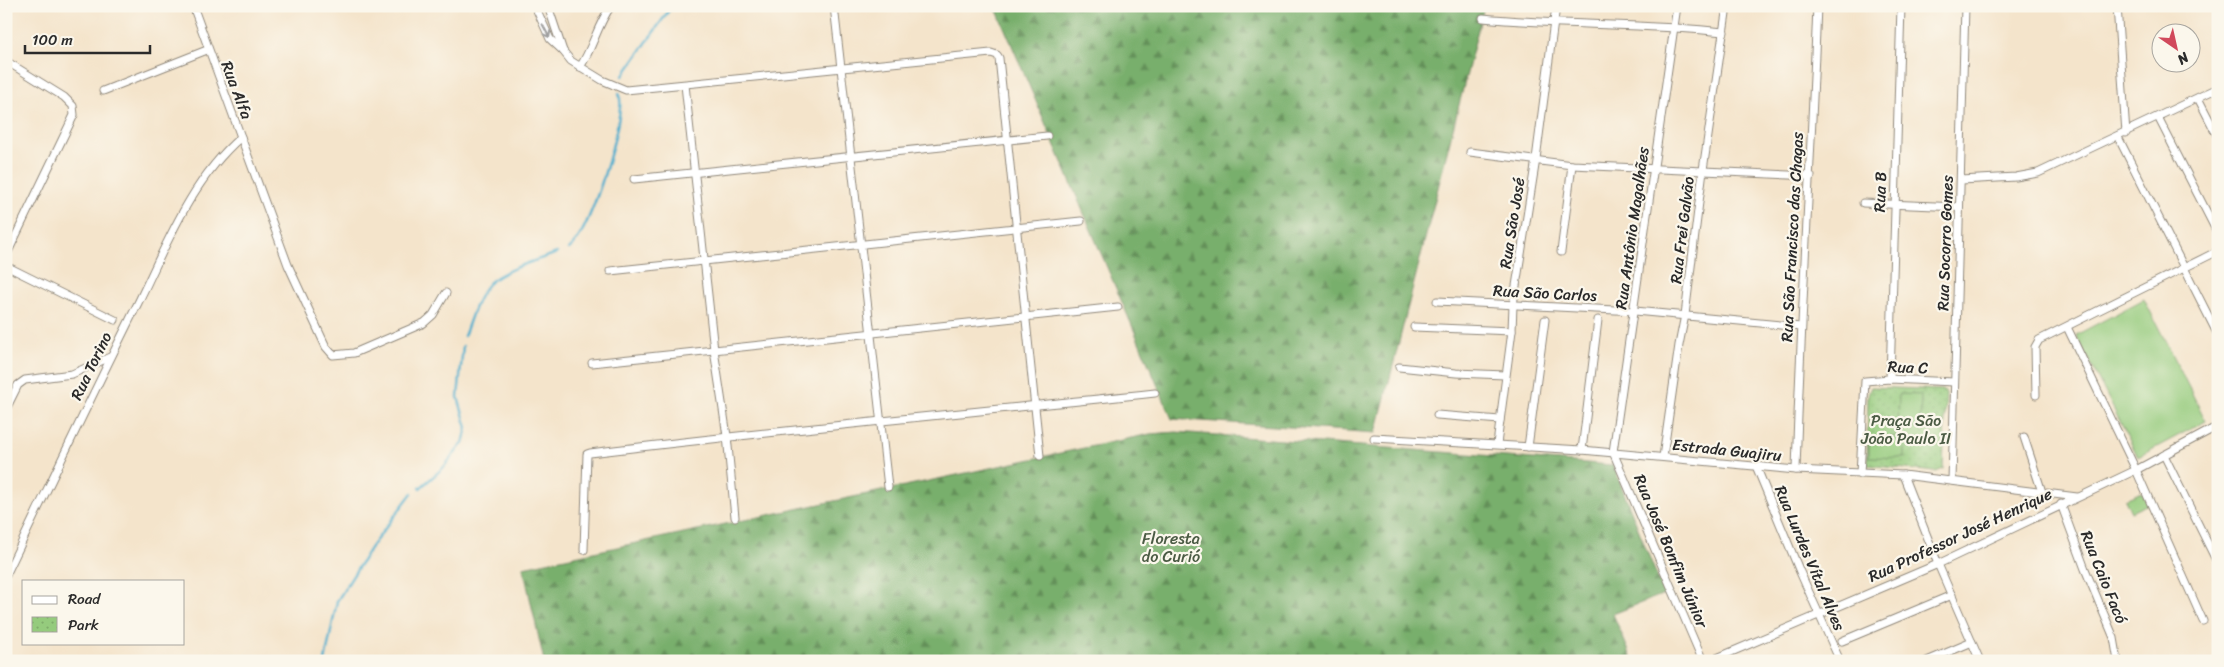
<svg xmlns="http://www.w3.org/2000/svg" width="2224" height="667" font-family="Sriracha,sans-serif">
  <defs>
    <pattern id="forest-firs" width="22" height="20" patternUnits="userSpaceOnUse" patternTransform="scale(1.25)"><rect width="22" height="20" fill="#78af6c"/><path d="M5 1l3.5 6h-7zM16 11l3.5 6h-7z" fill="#638f59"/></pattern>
    <pattern id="park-dots" width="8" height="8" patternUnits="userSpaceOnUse" patternTransform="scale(1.25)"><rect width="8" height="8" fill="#95cb7d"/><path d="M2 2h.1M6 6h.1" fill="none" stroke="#81ae6c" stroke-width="1.8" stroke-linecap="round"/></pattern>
  </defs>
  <rect width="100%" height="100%" fill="#fbf7ec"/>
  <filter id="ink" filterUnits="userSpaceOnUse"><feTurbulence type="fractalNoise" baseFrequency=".02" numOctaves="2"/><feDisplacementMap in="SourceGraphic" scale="10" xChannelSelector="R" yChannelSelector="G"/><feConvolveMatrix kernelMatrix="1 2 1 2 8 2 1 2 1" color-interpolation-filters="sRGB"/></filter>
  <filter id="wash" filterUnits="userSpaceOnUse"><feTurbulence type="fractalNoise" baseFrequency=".0096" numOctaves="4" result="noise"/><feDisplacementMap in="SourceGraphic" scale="20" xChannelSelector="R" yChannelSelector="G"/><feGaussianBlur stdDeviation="1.12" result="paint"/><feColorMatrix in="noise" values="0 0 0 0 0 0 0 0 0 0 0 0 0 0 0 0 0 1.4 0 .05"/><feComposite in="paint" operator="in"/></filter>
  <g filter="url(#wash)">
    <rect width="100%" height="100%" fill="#f4e4cb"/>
    <g fill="url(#forest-firs)" stroke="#526d4c">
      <path d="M995,6H1484L1376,433L1172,419Z"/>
      <path d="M1176,432L1613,465L1664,594L1613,614L1633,661H544L523,567L1150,434Z"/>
    </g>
    <path fill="url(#park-dots)" stroke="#607b54" d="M1871,387L1942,390L1946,393L1943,469L1936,472L1867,465L1868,395Z"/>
    <g fill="#95cb7d" stroke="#607b54">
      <path d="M2144,299L2206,421L2138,457L2076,335Z"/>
      <path d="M1899,394L1921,395L1920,428L1898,427Z"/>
      <path d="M1869,437H1905V458L1869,457Z"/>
      <path d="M2142,492L2148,504L2131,512L2125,499Z"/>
    </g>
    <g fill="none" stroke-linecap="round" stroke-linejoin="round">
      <g stroke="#50afce" stroke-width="2.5">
        <path d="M623,76L672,6"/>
        <path d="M569,249C590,233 618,136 620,108C621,103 620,98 619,93"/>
        <path d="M464,336C471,319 476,297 489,283C504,269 538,260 557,253"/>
        <path d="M420,488L443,468L463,443L467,428L458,397L463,346"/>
        <path d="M325,661L337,601L371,547L412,493"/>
      </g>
    </g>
  </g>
  <g filter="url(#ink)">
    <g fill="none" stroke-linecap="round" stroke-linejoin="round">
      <g stroke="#90887b" stroke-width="9">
        <g id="street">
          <path d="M535,6L550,39L563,51L571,61L602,80L626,90L991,53L997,55L999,58L1040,456"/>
          <path d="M548,6L563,51"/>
          <path d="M834,6L888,487"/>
          <path d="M1677,6L1613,452L1703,661"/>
          <path d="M2117,6L2126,133"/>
          <path d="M1483,18C1563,26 1644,23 1724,32"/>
          <path d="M6,61L64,97L73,106L74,115L6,256"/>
          <path d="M580,67C593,48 597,25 611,6"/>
          <path d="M685,85L714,350L727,436L735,517"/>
          <path d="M103,91L207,50"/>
          <path d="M2198,98L2218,137"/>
          <path d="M2158,117L2218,234"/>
          <path d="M241,137L288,265L326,347L333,355L354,353L424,323L433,315L446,293"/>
          <path d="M2118,137L2218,335"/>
          <path d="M1470,152L1572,165L1811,176"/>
          <path d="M634,179L1047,136"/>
          <path d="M1961,180L2016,177L2038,173L2218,88"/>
          <path d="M1863,203L1959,207"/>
          <path d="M1561,252L1572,165"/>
          <path d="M6,266L115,320"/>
          <path d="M610,271L1081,221"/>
          <path d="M1437,301L1635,311L1801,327"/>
          <path d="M1414,327L1512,331"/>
          <path d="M2067,327L2136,470L2203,621"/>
          <path d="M592,363L1118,307"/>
          <path d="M1399,367L1456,373L1505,375"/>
          <path d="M1890,379L1901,6"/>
          <path d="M2036,395L2035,347L2039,340L2218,251"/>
          <path d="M6,409L18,385L25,380L72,374L110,357"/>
          <path d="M1437,415L1500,420"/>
          <path d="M2024,437L2042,492"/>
          <path d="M1374,438L1582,450L1796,470L1903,475L2077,497"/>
          <path d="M1497,444L1512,331L1513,305L1536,159L1556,6"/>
          <path d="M1528,447L1545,320"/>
          <path d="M1582,450L1598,320"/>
          <path d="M2164,455L2218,564"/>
          <path d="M1663,457L1679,345L1685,315L1703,170L1727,6"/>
          <path d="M1756,466L1800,572L1840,661"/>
          <path d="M1796,470C1801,315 1811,161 1817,6"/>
          <path d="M1860,474L1865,381L1890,379L1954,382"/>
          <path d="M1903,475L1938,564L1980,661"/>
          <path d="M1952,481L1965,6"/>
          <path d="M2061,504L2085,569L2114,638L2118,661"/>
          <path d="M584,550L587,454L590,453C777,430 966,413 1155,393"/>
          <path d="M6,575C50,484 93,393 138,303C166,246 191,180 241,137L193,6"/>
          <path d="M1842,641L1952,595"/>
          <path d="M1710,661L1938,564L2136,470L2218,426"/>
          <path d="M1927,661L1972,642"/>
        </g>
      </g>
      <use href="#street" stroke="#fff" stroke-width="7"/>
    </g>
    <defs><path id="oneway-shaft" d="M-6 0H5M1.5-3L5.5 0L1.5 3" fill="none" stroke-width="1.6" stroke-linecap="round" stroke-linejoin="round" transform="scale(1.25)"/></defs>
    <use stroke="#a0a0a0" href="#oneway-shaft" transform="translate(546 31) rotate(62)"/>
  </g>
  <g text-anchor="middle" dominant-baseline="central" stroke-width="4.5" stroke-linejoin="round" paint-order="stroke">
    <g font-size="16" fill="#2b2b2b" stroke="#fbf7ec">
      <text transform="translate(237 90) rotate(69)">Rua Alfa</text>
      <text transform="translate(1880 192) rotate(-88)">Rua B</text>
      <text transform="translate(1512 223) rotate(-81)">Rua São José</text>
      <text transform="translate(1632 228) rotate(-82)">Rua Antônio Magalhães</text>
      <text transform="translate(1682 230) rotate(-83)">Rua Frei Galvão</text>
      <text transform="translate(1792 237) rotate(-87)">Rua São Francisco das Chagas</text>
      <text transform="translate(1945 243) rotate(-88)">Rua Socorro Gomes</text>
      <text transform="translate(1545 293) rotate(3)">Rua São Carlos</text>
      <text transform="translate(91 366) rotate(-64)">Rua Torino</text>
      <text transform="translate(1908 367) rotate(2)">Rua C</text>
      <text transform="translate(1727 450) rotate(6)">Estrada Guajiru</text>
      <text transform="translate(1960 535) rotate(-25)">Rua Professor José Henrique</text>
      <text transform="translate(1671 551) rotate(67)">Rua José Bonfim Júnior</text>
      <text transform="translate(1810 558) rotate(67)">Rua Lurdes Vítal Alves</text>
      <text transform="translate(2104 577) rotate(68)">Rua Caio Facó</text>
    </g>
    <g font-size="16" fill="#4b5b44" stroke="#fbf7ec">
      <text x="1906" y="420">Praça São<tspan x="1906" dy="18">João Paulo II</tspan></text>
      <text x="1171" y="538">Floresta<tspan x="1171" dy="18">do Curió</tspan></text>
    </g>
  </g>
  <rect width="2224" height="667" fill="none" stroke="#fbf7ec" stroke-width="25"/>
  <rect x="22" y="580" width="162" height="65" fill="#fbf7ec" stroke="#a8a59f"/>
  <rect x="32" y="596" width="25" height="8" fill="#ffffff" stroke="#a8a59f"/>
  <text x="68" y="604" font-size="15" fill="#2b2b2b">Road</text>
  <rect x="32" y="617" width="25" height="15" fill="url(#park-dots)" stroke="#a8a59f"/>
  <text x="68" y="630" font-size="15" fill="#2b2b2b">Park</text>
  <g transform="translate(2176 48) rotate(146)"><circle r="24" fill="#fbf7ec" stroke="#a8a59f"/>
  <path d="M0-4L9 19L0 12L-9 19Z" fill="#d1495b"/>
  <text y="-8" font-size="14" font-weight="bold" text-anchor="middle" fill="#2b2b2b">N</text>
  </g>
  <path d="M25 45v8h125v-8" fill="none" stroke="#2b2b2b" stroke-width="2.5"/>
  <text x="32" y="45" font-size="15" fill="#2b2b2b" stroke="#fbf7ec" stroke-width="4" paint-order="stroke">100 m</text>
</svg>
